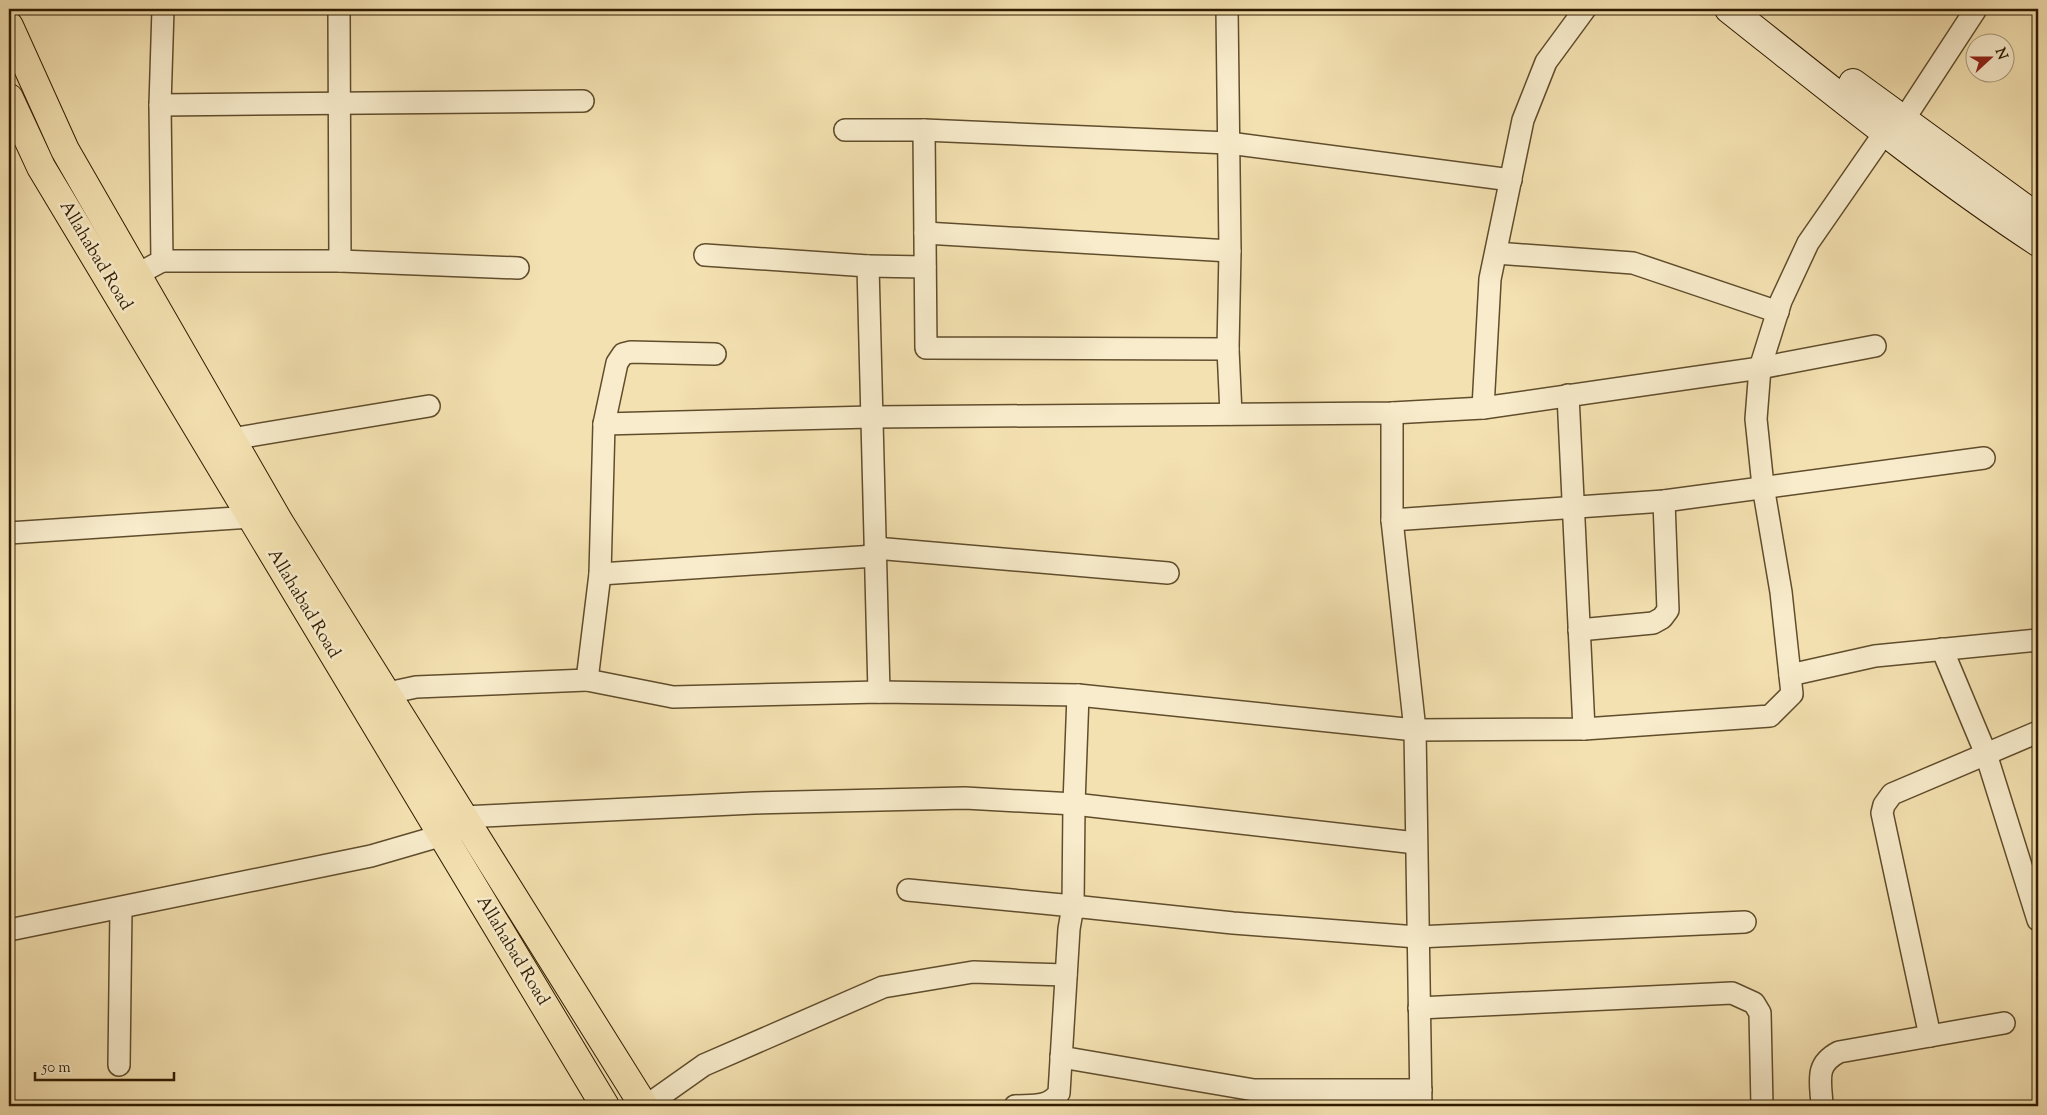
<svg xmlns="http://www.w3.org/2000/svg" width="2047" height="1115" font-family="'Sorts Mill Goudy',serif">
  <rect width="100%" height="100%" fill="#f4e1b1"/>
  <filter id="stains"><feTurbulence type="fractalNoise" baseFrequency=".004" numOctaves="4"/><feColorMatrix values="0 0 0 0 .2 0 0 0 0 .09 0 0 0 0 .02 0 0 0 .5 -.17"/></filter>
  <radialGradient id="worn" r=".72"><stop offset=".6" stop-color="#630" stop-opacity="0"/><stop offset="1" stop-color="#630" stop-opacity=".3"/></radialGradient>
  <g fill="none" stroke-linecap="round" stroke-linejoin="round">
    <g stroke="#604d2c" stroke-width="24">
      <g id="street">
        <path d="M339,9L340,261"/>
        <path d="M160,105L583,101"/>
        <path d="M845,130H924L1229,143L1511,180"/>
        <path d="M924,130L926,348L1228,349L1230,251L1227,9"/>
        <path d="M1895,133L1976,9"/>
        <path d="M925,233L1230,251"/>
        <path d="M1496,253L1633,263L1778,312"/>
        <path d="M705,255L868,266L879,692"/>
        <path d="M162,261H340L518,268"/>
        <path d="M868,266L925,267"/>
        <path d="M149,268L162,261L160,105L163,9"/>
        <path d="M1228,349L1231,414"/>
        <path d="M1568,395L1584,729"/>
        <path d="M1483,408L1490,279L1523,120L1546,62L1585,9"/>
        <path d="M1392,413V520L1415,730L1421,1106"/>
        <path d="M604,424L871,417L1392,413L1483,408L1760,368L1875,346"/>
        <path d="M231,439L429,406"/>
        <path d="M1392,520L1664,501L1984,458"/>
        <path d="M9,533L251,517"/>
        <path d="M875,548L1168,573"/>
        <path d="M600,574L875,556"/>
        <path d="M1579,630L1653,623L1662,618L1668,610L1664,501"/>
        <path d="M1942,649L1986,754L2038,920"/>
        <path d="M1790,675L1875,656L2038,640"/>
        <path d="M587,680L673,697L879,692L1078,695L1415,730L1584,729L1770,716L1792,694L1781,592L1763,486L1756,419L1760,368L1781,301L1808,243L1885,132"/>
        <path d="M374,700L388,693L416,687L587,680L600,574L604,424L617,363L623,354L631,352L715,354"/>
        <path d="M463,817L754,803L965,798L1074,804L1416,843"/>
        <path d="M908,890L1073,906L1074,804L1078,695"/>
        <path d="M9,930L371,856L457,831"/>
        <path d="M1419,1008L1732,993L1754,1003L1760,1013L1762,1106"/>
        <path d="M1930,1036L1882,813L1884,805L1892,794L2038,732"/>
        <path d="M1061,1057L1254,1090H1421"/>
        <path d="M119,1065L121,908"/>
        <path d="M646,1106L704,1065L883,987L973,972L1066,975"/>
        <path d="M1015,1106C1032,1105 1048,1108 1059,1093L1069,929L1073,906L1233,923L1417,937L1745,922"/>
        <path d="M1822,1106C1821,1081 1814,1065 1839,1052L2004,1023"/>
      </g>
    </g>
    <g stroke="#2f1c00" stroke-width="30">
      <g id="secondary">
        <path d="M1729,9C1830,89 1930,171 2038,242"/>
        <path d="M1853,83L2038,218"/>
      </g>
    </g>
    <g stroke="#2f1c00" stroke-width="30">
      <g id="primary">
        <path d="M9,26L65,150L279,522L644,1106"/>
        <path d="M9,98L41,167L605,1106"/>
      </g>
    </g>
    <use href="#street" stroke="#f8eccc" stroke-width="21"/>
    <use href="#secondary" stroke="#f8eccc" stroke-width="28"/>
    <use href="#primary" stroke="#f4e1b1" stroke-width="28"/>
  </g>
  <g text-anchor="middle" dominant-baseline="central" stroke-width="5" stroke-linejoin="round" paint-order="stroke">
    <g font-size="18" fill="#2f1c00" stroke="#f8eccc">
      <text transform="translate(95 256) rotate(59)">Allahabad Road</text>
      <text transform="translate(303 604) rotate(59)">Allahabad Road</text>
      <text transform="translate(512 951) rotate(59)">Allahabad Road</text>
    </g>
  </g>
  <rect width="2047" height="1115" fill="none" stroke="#f4e1b1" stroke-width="30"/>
  <rect x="10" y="10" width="2027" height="1095" fill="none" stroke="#2f1c00" stroke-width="2.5"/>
  <rect x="15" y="15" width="2017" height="1085" fill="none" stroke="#2f1c00"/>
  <g transform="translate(1990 58) rotate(69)"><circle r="24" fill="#f8eccc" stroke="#a8997a"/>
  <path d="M0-4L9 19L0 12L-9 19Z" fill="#8f2418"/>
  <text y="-8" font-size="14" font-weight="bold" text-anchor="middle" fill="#2f1c00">N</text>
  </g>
  <path d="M35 1072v8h139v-8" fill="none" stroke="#2f1c00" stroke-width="2.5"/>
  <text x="42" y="1072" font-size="15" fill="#2f1c00" stroke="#f8eccc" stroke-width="4" paint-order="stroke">50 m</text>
  <rect width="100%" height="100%" filter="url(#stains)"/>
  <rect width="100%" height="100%" fill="url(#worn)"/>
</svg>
